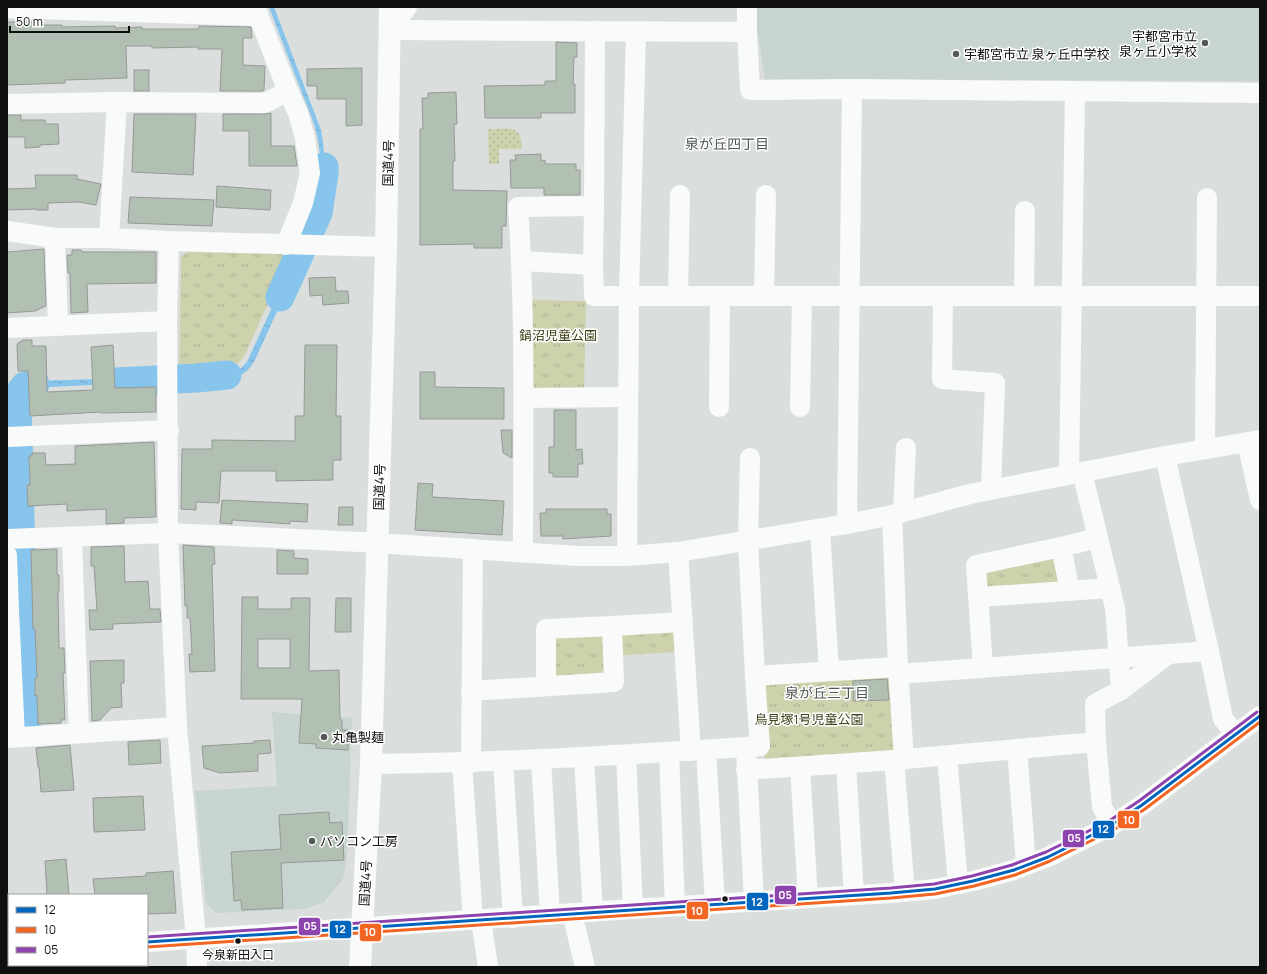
<svg xmlns="http://www.w3.org/2000/svg" width="1267" height="974" font-family="Manrope,'Noto Sans JP',sans-serif">
  <defs>
    <pattern id="grass-dots" width="8" height="8" patternUnits="userSpaceOnUse"><rect width="8" height="8" fill="#cdd2ad"/><path d="M2 2h.1M6 6h.1" fill="none" stroke="#afb394" stroke-width="1.8" stroke-linecap="round"/></pattern>
    <pattern id="park-tufts" width="24" height="20" patternUnits="userSpaceOnUse"><rect width="24" height="20" fill="#cdd2ad"/><path d="M3 7l-1-3M5 7V3M7 7l1-3M15 17l-1-3M17 17v-4M19 17l1-3" fill="none" stroke="#afb394"/></pattern>
    <pattern id="water-ripples" width="26" height="14" patternUnits="userSpaceOnUse"><rect width="26" height="14" fill="#87c5ed"/><path d="M2 4q2-2 4 0t4 0M15 11q2-2 4 0t4 0" fill="none" stroke="#73a8ca"/></pattern>
  </defs>
  <rect width="100%" height="100%" fill="#dadfdd"/>
  <g fill="#c8d4d0">
    <path d="M757,7H1260V81L765,79L757,29Z"/>
    <path d="M272,712L352,718L347,857L343,879L323,903L303,909L216,913L206,904L195,791L277,786Z"/>
  </g>
  <path fill="url(#grass-dots)" d="M488,129C508,129 522,123 522,149H499V164H489Z"/>
  <g fill="url(#park-tufts)">
    <path d="M188,251L290,254L245,355C240,362 236,366 227,368H179L181,257Z"/>
    <path d="M533,300L586,301L584,393L532,389L531,302Z"/>
    <path d="M1058,551L1065,588L982,593L981,568Z"/>
    <path d="M675,626L677,652L610,656L611,680L551,682L550,633Z"/>
    <path d="M893,671L899,757L765,765L760,678Z"/>
  </g>
  <g fill="url(#water-ripples)">
    <path d="M269,7H274L321,130L323,142L325,163L324,183L322,200L313,225L309,223C321,187 325,162 314,124Z"/>
    <path d="M293,261L299,263L255,360C252,365 249,370 244,373C231,383 204,380 187,381V376L230,373L239,370L247,362Z"/>
    <path d="M156,377V382L29,388C19,393 20,403 20,413H15C14,395 15,386 35,381Z"/>
    <path d="M22,561H26L33,721H28Z"/>
  </g>
  <g fill="none" stroke-linecap="round" stroke-linejoin="round">
    <g stroke="#87c5ed" stroke-width="29">
      <path d="M280,297L318,213L324,174V167"/>
      <path d="M116,382L197,378L227,375"/>
      <path d="M27,721L21,560L17,396L25,386L35,384"/>
    </g>
  </g>
  <g fill="#b1c0b2" stroke="#969997" fill-rule="evenodd">
    <path d="M7,22H42V25H62V27L115,26V28L142,27V29H198L199,26L251,27L252,38H243V65L265,66L264,90L262,91H220L222,49H198V47L152,48V46H126L127,78L65,80V83L7,85Z"/>
    <path d="M556,42L577,43V57H574L573,84H575V113H541V118H485L484,86L545,85V81H556Z"/>
    <path d="M362,68V125L346,126V99H317V86H307V69Z"/>
    <rect x="134" y="70" width="15" height="21"/>
    <path d="M456,92L457,124H454L455,161H453V190L507,191L506,226H502V248H474V244L420,245V129H423L422,98H428V93Z"/>
    <path d="M271,113V146H294L297,166H249V131H223V114H265Z"/>
    <path d="M134,114H196L193,175L132,172Z"/>
    <path d="M7,115H21V120H45L46,124H58L59,144L40,145V147L25,148V137H7Z"/>
    <path d="M541,154V161L545,160V164H576V170H580V195H544V188H511L510,160H516L515,155Z"/>
    <path d="M35,175H77V179L101,184L96,205L79,202L48,203V210H36V209L7,210V189L36,188Z"/>
    <path d="M217,186L271,190L270,210L216,207Z"/>
    <path d="M130,197L214,200L212,226L128,223Z"/>
    <path d="M44,249L46,306L35,311L7,313V252Z"/>
    <path d="M72,250H81L82,252H156V283L87,284L88,312L71,313L70,273H68L67,255H72Z"/>
    <path d="M335,277L336,291H348L349,303L323,305L322,295L310,296L309,278Z"/>
    <path d="M23,340H32V346H46L47,392L93,390L91,347L113,345L115,388L156,387V412L101,413V412L30,416L28,371H18L17,344Z"/>
    <path d="M305,345H337L336,416H341V460H333V480L276,481V471H221L219,503L196,502V510L181,509L182,449H212V440L295,441V416H304Z"/>
    <path d="M420,372H435V387L504,388V419H420Z"/>
    <path d="M554,410H576V450L582,449L583,464H578V477H553V473H549V447H554Z"/>
    <path d="M501,430H512V458L503,453Z"/>
    <path d="M154,442L156,517L124,518V523L106,524V509L67,511V504L28,506L27,485H30L29,456H32V453H45L46,465L75,464V446Z"/>
    <path d="M418,483L433,484L432,497L504,501L502,535L415,530Z"/>
    <path d="M222,500L308,504L307,522L290,521V524L232,520V524L220,523Z"/>
    <path d="M339,507H353V525H338Z"/>
    <path d="M546,509H607V514H611V536L563,539V536H541L540,513H546Z"/>
    <path d="M183,545L214,547L215,564L212,565L215,671L190,672L189,654H192L190,618H187V606H185Z"/>
    <path d="M124,546L125,582L148,581L150,609H160L161,622L113,624V629L90,630L89,610H97L94,566H91V547Z"/>
    <path d="M57,549V575H59V592H58L59,648H64L65,673H63L65,720H61V723L38,724L37,695L35,696V678H37L35,629H33L31,550Z"/>
    <path d="M277,550L294,551V558L308,559V574H277Z"/>
    <path d="M242,597H258V609H291V598H310L309,671L339,670L340,720H342V730H348V750L316,748V744L299,743L302,699H241ZM258,639H290V668H258Z"/>
    <path d="M336,598H351V632H335Z"/>
    <path d="M124,660V683H121L122,707L111,708L100,720L92,721L90,661Z"/>
    <path d="M887,679L889,700L853,701V681Z"/>
    <path d="M160,740L161,763L129,765L128,742Z"/>
    <path d="M270,740L271,753L258,754V771L220,773L204,768L202,746L254,743V741Z"/>
    <path d="M70,745L74,790L41,792L39,767H38L36,748Z"/>
    <path d="M143,796L145,830L94,832L93,798Z"/>
    <path d="M329,812L330,823L342,822L344,860L281,863L283,908L242,910L241,900L234,901L231,852L281,849L279,815Z"/>
    <path d="M66,859L69,895H47L45,861Z"/>
    <path d="M173,871L176,913L148,914L147,895H95L93,879L146,876V873Z"/>
  </g>
  <g fill="none" stroke-linecap="round" stroke-linejoin="round">
    <g stroke="#f9fafa" stroke-width="20">
      <path d="M747,7V32L750,90L852,89L1260,93"/>
      <path d="M7,8L259,16"/>
      <path d="M390,30L747,32"/>
      <path d="M390,30L407,7"/>
      <path d="M117,102L109,238L169,241L386,247"/>
      <path d="M7,104L117,102L265,103L288,91L255,7"/>
      <path d="M7,231L55,238H109"/>
      <path d="M55,238L58,326"/>
      <path d="M169,241L167,321L168,533L177,727L196,939L197,967"/>
      <path d="M286,245L303,203L310,173L305,138L298,113L288,91"/>
      <path d="M522,261L593,265L594,296H1260"/>
      <path d="M593,265L594,206"/>
      <path d="M678,296L680,195"/>
      <path d="M764,296L766,195"/>
      <path d="M943,296L942,379L995,383L991,489"/>
      <path d="M1024,296L1025,211"/>
      <path d="M7,328L167,321"/>
      <path d="M524,398L628,397"/>
      <path d="M719,407L720,296"/>
      <path d="M800,407L802,297"/>
      <path d="M7,437L169,430"/>
      <path d="M1247,442L1260,500"/>
      <path d="M1205,449L1207,198"/>
      <path d="M1165,456L1209,651L1223,719L1236,734"/>
      <path d="M750,458L748,541L755,676L760,746L746,747L754,901"/>
      <path d="M1082,472L1115,608L1121,690L1095,704L1096,742L1102,807L1112,825"/>
      <path d="M1069,475L1075,91"/>
      <path d="M903,512L906,448"/>
      <path d="M892,515L898,667L904,760"/>
      <path d="M847,524L852,89"/>
      <path d="M820,529L829,671"/>
      <path d="M72,537L79,733"/>
      <path d="M7,539L168,533L360,542L578,556H627L678,552L847,524L892,515L970,494L1165,456L1260,440"/>
      <path d="M1061,547L1098,538"/>
      <path d="M678,552L691,751"/>
      <path d="M523,553C523,438 526,322 518,207L594,206L595,31"/>
      <path d="M7,555L9,611H7"/>
      <path d="M627,556L629,296L636,31"/>
      <path d="M979,597L1110,588"/>
      <path d="M9,611L15,737"/>
      <path d="M983,668L976,565L1061,547L1070,591"/>
      <path d="M899,674L1209,651"/>
      <path d="M755,676L898,667"/>
      <path d="M546,686V629L612,626"/>
      <path d="M1121,690L1168,654"/>
      <path d="M471,691L614,682L612,626L682,622"/>
      <path d="M7,738L177,727"/>
      <path d="M1017,749L1026,865"/>
      <path d="M706,750L715,904"/>
      <path d="M669,752L675,906"/>
      <path d="M626,755L633,909"/>
      <path d="M947,756L958,884"/>
      <path d="M584,758L593,912"/>
      <path d="M541,759L550,915"/>
      <path d="M894,760L905,892"/>
      <path d="M503,761L513,918"/>
      <path d="M462,763L473,920"/>
      <path d="M471,763L473,549"/>
      <path d="M371,764C496,763 621,755 746,747"/>
      <path d="M846,764L854,895"/>
      <path d="M800,767L808,898"/>
      <path d="M746,770L894,760L1096,742"/>
      <path d="M572,913L585,967"/>
      <path d="M481,920L488,967"/>
      <path d="M147,942L633,909L891,893L935,889L973,881L1014,870L1048,857L1112,825L1142,805L1260,716"/>
      <path d="M7,951H9"/>
    </g>
    <path stroke="#f9fafa" stroke-width="22" d="M360,967L371,764L386,247L390,7"/>
    <g stroke="#fff" stroke-width="6">
      <path id="bus-1" d="M147,942L891,893L935,889L973,881L1014,870L1048,857L1112,825L1142,805L1260,716"/>
    </g>
    <g stroke="#fff" stroke-width="6">
      <path id="bus-2" d="M147,947L891,898L935,894L974,886L1015,875L1050,861L1115,829L1145,809L1260,722"/>
    </g>
    <g stroke="#fff" stroke-width="6">
      <path id="bus-3" d="M147,937L891,888L934,884L972,876L1012,865L1046,852L1109,821L1139,801L1257,712"/>
    </g>
    <use href="#bus-1" stroke="#0065bd" stroke-width="3"/>
    <use href="#bus-2" stroke="#f26522" stroke-width="3"/>
    <use href="#bus-3" stroke="#8e44ad" stroke-width="3"/>
  </g>
  <g fill="#555858" stroke="#fff" stroke-width="1.5">
    <circle cx="1205" cy="43" r="4"/>
    <circle cx="956" cy="54" r="4"/>
    <circle cx="324" cy="737" r="4"/>
    <circle cx="312" cy="841" r="4"/>
  </g>
  <g fill="#0e1010" stroke="#fff" stroke-width="1.5">
    <circle cx="725" cy="899" r="3.5"/>
    <circle cx="238" cy="941" r="3.5"/>
  </g>
  <g text-anchor="middle" dominant-baseline="central" stroke-width="3" stroke-linejoin="round" paint-order="stroke">
    <g font-size="12" fill="#0e1010" stroke="#fff">
      <text x="238" y="954">今泉新田入口</text>
    </g>
    <g font-size="13" fill="#0e1010" stroke="#fff" text-anchor="start">
      <text x="1197" y="36" text-anchor="end">宇都宮市立<tspan x="1197" dy="15">泉ヶ丘小学校</tspan></text>
      <text x="964" y="54">宇都宮市立 泉ヶ丘中学校</text>
      <text x="332" y="737">丸亀製麺</text>
      <text x="320" y="841">パソコン工房</text>
    </g>
    <g font-size="13" fill="#0e1010" stroke="#fff">
      <text transform="translate(388 163) rotate(-89)">国道4号</text>
      <text transform="translate(379 487) rotate(-88)">国道4号</text>
      <text transform="translate(365 883) rotate(-87)">国道4号</text>
    </g>
    <g font-size="13" fill="#3f4018" stroke="#fff">
      <text x="558" y="335">鍋沼児童公園</text>
      <text x="809" y="719">鳥見塚1号児童公園</text>
    </g>
    <g font-size="14" fill="#515957" stroke="#fff">
      <text x="727" y="143">泉が丘四丁目</text>
      <text x="827" y="692">泉が丘三丁目</text>
    </g>
  </g>
  <g stroke="#fff" stroke-width="1.5">
    <rect x="1117" y="810" width="23" height="19" rx="4" fill="#f26522"/>
    <rect x="1092" y="820" width="23" height="19" rx="4" fill="#0065bd"/>
    <rect x="1062" y="829" width="23" height="19" rx="4" fill="#8e44ad"/>
    <rect x="774" y="885" width="23" height="20" rx="4" fill="#8e44ad"/>
    <rect x="746" y="892" width="23" height="19" rx="4" fill="#0065bd"/>
    <rect x="686" y="901" width="23" height="19" rx="4" fill="#f26522"/>
    <rect x="298" y="917" width="23" height="19" rx="4" fill="#8e44ad"/>
    <rect x="329" y="920" width="23" height="19" rx="4" fill="#0065bd"/>
    <rect x="359" y="923" width="23" height="19" rx="4" fill="#f26522"/>
  </g>
  <g font-size="11" text-anchor="middle" font-weight="bold" fill="#fff">
    <text x="1129" y="824">10</text>
    <text x="1103" y="833">12</text>
    <text x="1074" y="842">05</text>
    <text x="785" y="899">05</text>
    <text x="757" y="906">12</text>
    <text x="697" y="915">10</text>
    <text x="310" y="930">05</text>
    <text x="340" y="933">12</text>
    <text x="370" y="936">10</text>
  </g>
  <rect width="1267" height="974" fill="none" stroke="#0e1010" stroke-width="16"/>
  <rect x="8" y="894" width="140" height="72" fill="#ffffff" stroke="#9f9f9f"/>
  <rect x="16" y="907" width="20" height="6" fill="#0065bd" stroke="#9f9f9f"/>
  <text x="44" y="914" font-size="12" fill="#0e1010">12</text>
  <rect x="16" y="927" width="20" height="6" fill="#f26522" stroke="#9f9f9f"/>
  <text x="44" y="934" font-size="12" fill="#0e1010">10</text>
  <rect x="16" y="947" width="20" height="6" fill="#8e44ad" stroke="#9f9f9f"/>
  <text x="44" y="954" font-size="12" fill="#0e1010">05</text>
  <path d="M10 26v6h119v-6" fill="none" stroke="#0e1010" stroke-width="2"/>
  <text x="16" y="26" font-size="12" fill="#0e1010" stroke="#ffffff" stroke-width="3" paint-order="stroke">50 m</text>
</svg>
